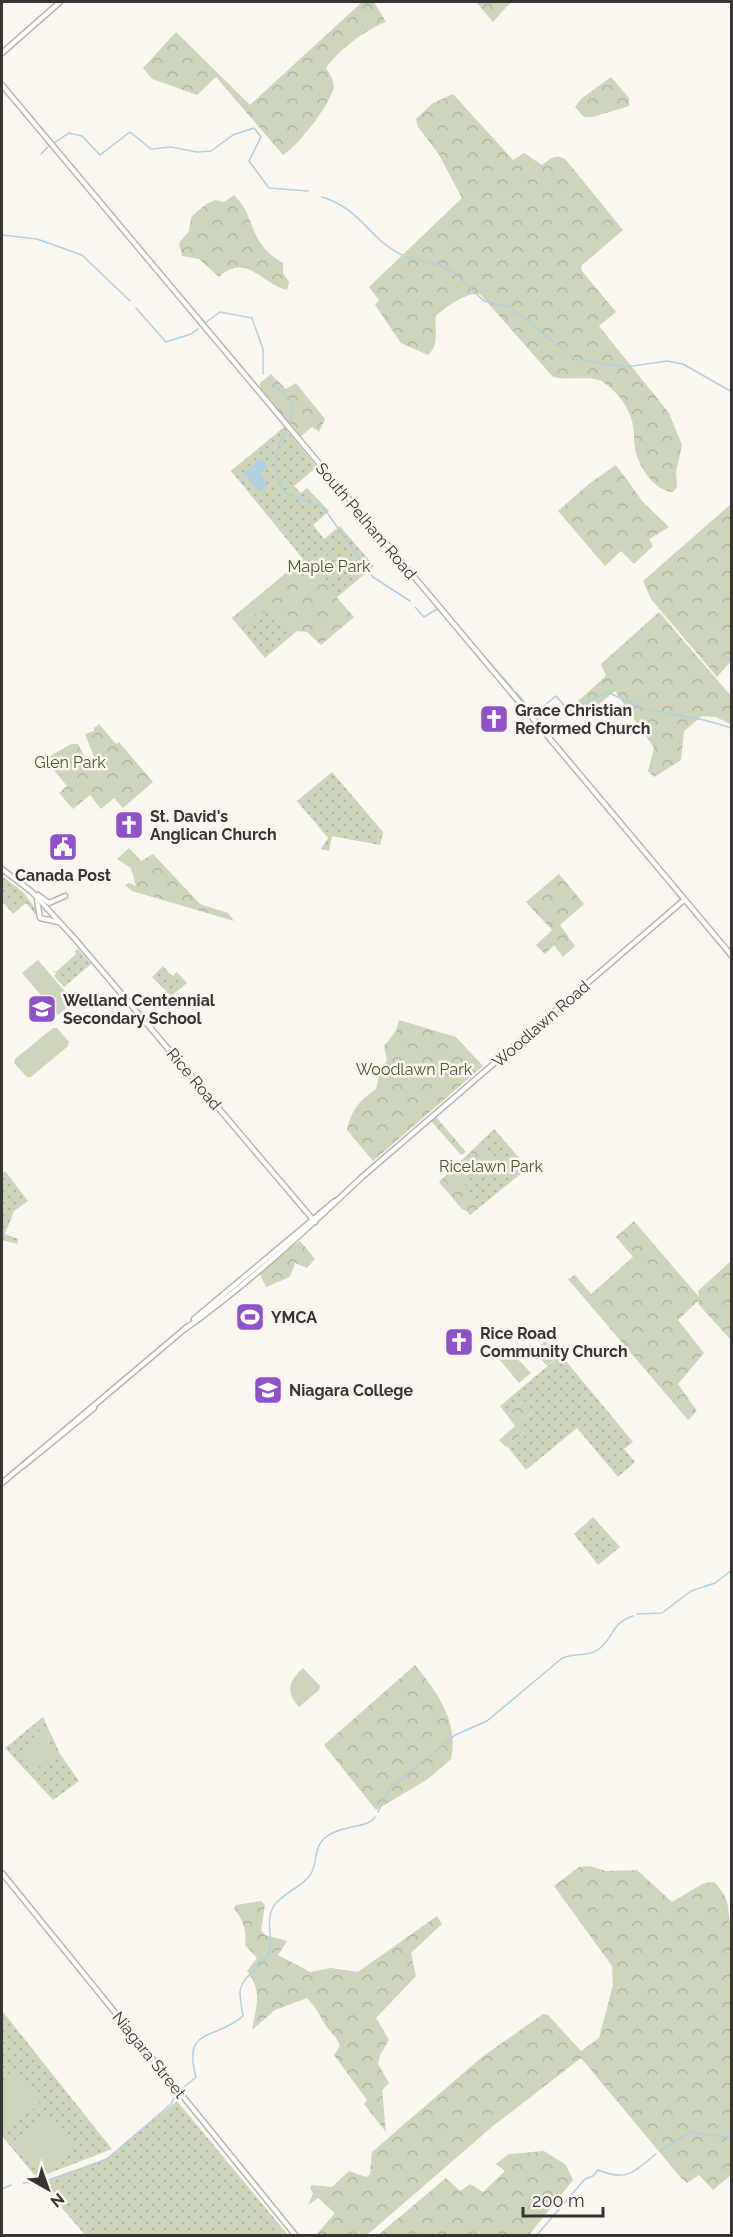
<svg xmlns="http://www.w3.org/2000/svg" width="733" height="2237" font-family="Raleway,sans-serif">
  <defs>
    <pattern id="green-dots" width="8" height="8" patternUnits="userSpaceOnUse" patternTransform="scale(1.5)"><rect width="8" height="8" fill="#cdd5ba"/><path d="M2 2h.1M6 6h.1" fill="none" stroke="#b1b7a0" stroke-width="1.8" stroke-linecap="round"/></pattern>
    <pattern id="forest-crowns" width="20" height="18" patternUnits="userSpaceOnUse" patternTransform="scale(1.5)"><rect width="20" height="18" fill="#cdd5ba"/><path d="M2 6a3 3 0 1 1 6 0M12 15a3 3 0 1 1 6 0" fill="none" stroke="#b1b7a0"/></pattern>
  </defs>
  <rect width="100%" height="100%" fill="#fbf6f0"/>
  <g fill="url(#green-dots)">
    <path d="M284,427L317,467L294,486L301,493L307,488L329,511L313,525L324,539L340,526L374,566L265,658L232,618L303,559L231,471Z"/>
    <path d="M332,772L383,832L380,845L332,836L329,851L321,849L328,838L297,801Z"/>
    <path d="M2,876L23,892L37,911L35,914L26,903L13,914L2,901Z"/>
    <path d="M78,949L91,964L64,987L54,976L56,974L53,970L56,972L76,954L75,952Z"/>
    <path d="M163,966L172,976L177,972L187,983L171,996L152,977Z"/>
    <path d="M494,1129L528,1168L470,1215L441,1180Z"/>
    <path d="M5,1171L28,1201L14,1211L5,1234L18,1239L17,1244L2,1240V1174Z"/>
    <path d="M561,1355L633,1442L624,1449L635,1462L618,1477L577,1428L526,1470L507,1446L524,1432L518,1423L533,1412L525,1401L507,1415L500,1406Z"/>
    <path d="M593,1517L620,1547L598,1565L574,1534Z"/>
    <path d="M43,1717L60,1754L79,1781L53,1800L5,1748Z"/>
    <path d="M3,2012L112,2149L37,2178L2,2136Z"/>
    <path d="M177,2101L288,2235H85L40,2182L103,2161Z"/>
  </g>
  <g fill="url(#forest-crowns)">
    <path d="M362,2H374L386,22C368,28 337,51 326,68C330,74 335,81 333,90C327,108 299,145 283,155L216,77L197,95L152,79L143,68L176,32L250,105Z"/>
    <path d="M476,2H511L493,22Z"/>
    <path d="M611,77L629,98V106L593,117H584L575,107L582,98Z"/>
    <path d="M453,94L513,160L524,153L542,165C550,159 557,153 566,160L623,230L581,266L582,271L616,312L599,326L669,413L682,445L676,472L677,487L673,492C657,491 644,474 638,459C632,446 636,431 631,418C627,404 615,390 603,382C592,375 568,381 553,377L480,294C469,291 444,307 436,316C434,330 440,344 428,355L401,343L375,305L379,300L369,287L462,198L438,153L418,127L416,119L433,103Z"/>
    <path d="M234,195C258,218 246,242 283,263V273L289,282L287,290C262,284 246,252 219,277L199,259L182,256L179,243L189,231L191,217L206,204L215,200L224,202Z"/>
    <path d="M271,374L286,389L296,383L325,419L319,432L312,427L299,438L260,391V383Z"/>
    <path d="M616,465L643,502L669,527L649,539L653,546L634,564L621,551L605,566L558,511L590,483Z"/>
    <path d="M731,504V661L717,677L651,599L643,581Z"/>
    <path d="M303,559L354,617L321,645L307,632L287,630L271,615L259,611L242,630L232,618Z"/>
    <path d="M659,612L731,696L732,725L716,717L702,716L684,731L681,760L654,777L648,771L654,748L615,691L588,713L577,702L606,676L601,664Z"/>
    <path d="M99,724L116,744L119,742L153,782L123,808L114,798L101,809L90,795L73,809L59,793L67,786L48,763L50,756L71,744H78L88,763H92L94,757L85,734L94,731V728Z"/>
    <path d="M129,848L141,861L153,854L200,904L228,913L234,921L132,891L125,885L129,883L136,886L131,868L117,859Z"/>
    <path d="M559,874L584,904L560,925L575,946L563,957L554,945L545,954L536,945L552,930L526,902Z"/>
    <path d="M399,1020L456,1037L483,1066L373,1161L347,1130C352,1109 359,1101 376,1089L380,1072L387,1060L384,1046L396,1031Z"/>
    <path d="M436,1117L466,1152L461,1155L431,1121Z"/>
    <path d="M483,1140L490,1161L489,1174L481,1175L477,1169L468,1177L462,1176L468,1191L480,1204L470,1212L462,1209L439,1182L448,1174L461,1176L457,1171C464,1158 473,1150 483,1140Z"/>
    <path d="M634,1221L699,1297L698,1291L731,1261V1340L698,1304L699,1300L678,1320L704,1353L678,1384L697,1411L688,1420L568,1279L575,1275L591,1294L633,1257L616,1237Z"/>
    <path d="M300,1241L315,1259L307,1268L295,1263L290,1277L266,1287L258,1270Z"/>
    <path d="M525,1401L533,1411L519,1423L525,1431L506,1447L499,1440L515,1426L507,1415Z"/>
    <path d="M415,1665C437,1692 459,1722 451,1759L428,1779L376,1810L324,1745Z"/>
    <path d="M590,1866L606,1871L637,1870L672,1902L704,1883L714,1882C733,1901 726,1910 732,1933L731,2175L713,2190L699,2175L687,2183L681,2178L581,2058L493,2126L367,2235H316L335,2213L318,2198L308,2205L313,2194L310,2187L312,2185L332,2187L349,2171L366,2177L370,2175L372,2152L482,2057L543,2014L548,2015L581,2051L599,2038L613,1985L612,1966L554,1886L579,1867Z"/>
    <path d="M261,1901L265,1905L261,1930L265,1935L287,1941L278,1955L310,1972L331,1968L358,1972L437,1916L442,1924L411,1953L416,1976L376,2018L389,2040L380,2055L378,2064L389,2083L382,2090L386,2132L364,2104L367,2100L334,2055L340,2046C337,2037 331,2033 326,2026C320,2016 316,2007 307,1998L275,2010L252,2030C256,2006 263,1992 247,1971L257,1958L245,1945C247,1929 243,1921 234,1908L236,1905Z"/>
    <path d="M544,2151L566,2165L573,2180L529,2235H378L446,2178L460,2191L470,2184L483,2192L505,2171L496,2164L509,2154Z"/>
  </g>
  <g fill="#cdd5ba">
    <path d="M38,960L74,1002L58,1015L22,973Z"/>
    <path d="M53,1028H57L69,1042L68,1046L31,1077H27L14,1063L15,1059Z"/>
    <path d="M545,1341L558,1357L547,1366L534,1351Z"/>
    <path d="M509,1350L531,1373L519,1383L498,1358Z"/>
    <path d="M303,1668L320,1686L319,1690L299,1707C285,1692 289,1681 303,1668Z"/>
    <path d="M42,1728L55,1754L32,1773L25,1763L24,1748Z"/>
    <path d="M13,2069L40,2104L5,2130L2,2126V2083Z"/>
    <path d="M48,2117L75,2148C42,2176 40,2176 12,2144L42,2119Z"/>
  </g>
  <path fill="#b1d0e2" d="M261,458L268,467L260,474L268,485L259,492L244,473Z"/>
  <g fill="none" stroke-linecap="round" stroke-linejoin="round">
    <g stroke="#b1d0e2" stroke-width="1.5">
      <path d="M54,143L69,133L82,136L100,155L130,132L151,149L171,147L197,152L211,151L233,135L254,128L261,137L249,161L269,188L308,191"/>
      <path d="M41,154L48,147"/>
      <path d="M322,197C362,209 368,239 402,255"/>
      <path d="M2,235L37,239L82,255L130,301"/>
      <path d="M406,257L442,266L453,272L484,301L510,307L575,359L626,367L667,361L683,364L732,392"/>
      <path d="M136,308L166,342L191,334L198,329"/>
      <path d="M205,323L220,312L252,318L263,349V374"/>
      <path d="M268,378L293,403L290,425"/>
      <path d="M286,432C273,450 272,474 284,492L323,507L373,577L410,601"/>
      <path d="M442,606L455,623"/>
      <path d="M415,607L424,617L437,609"/>
      <path d="M476,647L513,689"/>
      <path d="M516,692L534,714L556,696L569,711L607,692L645,709L704,720L732,728"/>
      <path d="M637,1614L662,1613L691,1591L715,1583L732,1570"/>
      <path d="M378,1812L389,1789L455,1735L487,1721L561,1659C573,1652 587,1658 599,1649C614,1638 611,1623 633,1616"/>
      <path d="M182,2089L196,2077C182,2026 215,2041 243,2016C242,2009 240,2000 240,1993C241,1973 267,1968 270,1948C272,1935 266,1920 273,1907C282,1893 303,1887 311,1874C318,1861 313,1847 326,1837C340,1825 370,1828 375,1817"/>
      <path d="M660,2151L690,2132L732,2138"/>
      <path d="M23,2183L46,2181L107,2159L171,2104L176,2094"/>
      <path d="M2,2189L11,2185"/>
      <path d="M536,2236L585,2179L593,2176L598,2170C628,2182 633,2172 656,2154"/>
    </g>
    <g stroke="#bbb6b1" stroke-width="7">
      <g id="major">
        <path d="M2,53L60,2"/>
        <path d="M2,85L732,956"/>
        <path d="M2,869L32,892L75,939L315,1222"/>
        <path d="M38,895L49,903L65,896"/>
        <path d="M37,900L40,918L58,922"/>
        <path d="M194,1319L335,1201"/>
        <path d="M185,1329C248,1284 306,1230 362,1177L684,900"/>
        <path d="M23,1466L94,1408"/>
        <path d="M2,1483L187,1327"/>
        <path d="M2,1873L296,2236"/>
      </g>
    </g>
    <use href="#major" stroke="#fff" stroke-width="4"/>
  </g>
  <defs>
    <g id="church-square" transform="scale(1.5)"><rect x="-9" y="-9" width="18" height="18" rx="4" fill="#8f52c9" stroke="#fbf6f0"/><path d="M-1.2-6h2.4v3.5h3.3v2.4h-3.3V6h-2.4V-.1h-3.3v-2.4h3.3Z" fill="#fff"/></g>
    <g id="civic-square" transform="scale(1.5)"><rect x="-9" y="-9" width="18" height="18" rx="4" fill="#8f52c9" stroke="#fbf6f0"/><path d="M-.6-6.5H3V-4.5H.6V-3L4-1V1h2V6H-6V1h2V-1L-.6-3ZM-1.2 2.5V6h2.4V2.5Z" fill="#fff"/></g>
    <g id="school-square" transform="scale(1.5)"><rect x="-9" y="-9" width="18" height="18" rx="4" fill="#8f52c9" stroke="#fbf6f0"/><path d="M0-5L7-2L0 1L-7-2ZM-4 1L0 2.5L4 1V4Q0 6-4 4Z" fill="#fff"/></g>
    <g id="stadium-square" transform="scale(1.5)"><rect x="-9" y="-9" width="18" height="18" rx="4" fill="#8f52c9" stroke="#fbf6f0"/><path d="M0-5a6.5 5 0 1 0 0 10a6.5 5 0 1 0 0-10ZM-3.5-1.8h7v3.6h-7Z" fill="#fff"/></g>
    <g id="university-square" transform="scale(1.5)"><rect x="-9" y="-9" width="18" height="18" rx="4" fill="#8f52c9" stroke="#fbf6f0"/><path d="M0-5L7-2L0 1L-7-2ZM-4 1L0 2.5L4 1V4Q0 6-4 4Z" fill="#fff"/></g>
  </defs>
  <g fill-rule="evenodd">
    <use href="#church-square" x="494" y="719"/>
    <use href="#church-square" x="129" y="825"/>
    <use href="#civic-square" x="63" y="847"/>
    <use href="#school-square" x="42" y="1009"/>
    <use href="#stadium-square" x="250" y="1317"/>
    <use href="#church-square" x="459" y="1342"/>
    <use href="#university-square" x="268" y="1390"/>
  </g>
  <g text-anchor="middle" dominant-baseline="central" stroke-width="5" stroke-linejoin="round" paint-order="stroke">
    <g font-size="16" fill="#373533" stroke="#fbf6f0">
      <text transform="translate(366 521) rotate(50)">South Pelham Road</text>
      <text transform="translate(541 1024) rotate(-41)">Woodlawn Road</text>
      <text transform="translate(194 1079) rotate(50)">Rice Road</text>
      <text transform="translate(149 2055) rotate(51)">Niagara Street</text>
    </g>
    <g font-size="16" fill="#4b5728" stroke="#fbf6f0">
      <text x="329" y="566">Maple Park</text>
      <text x="70" y="762">Glen Park</text>
      <text x="414" y="1069">Woodlawn Park</text>
      <text x="491" y="1166">Ricelawn Park</text>
    </g>
    <g font-size="16" font-weight="bold" fill="#373533" stroke="#fbf6f0" text-anchor="start">
      <text x="515" y="710">Grace Christian<tspan x="515" dy="18">Reformed Church</tspan></text>
      <text x="150" y="816">St. David's<tspan x="150" dy="18">Anglican Church</tspan></text>
      <text x="63" y="875" text-anchor="middle">Canada Post</text>
      <text x="63" y="1000">Welland Centennial<tspan x="63" dy="18">Secondary School</tspan></text>
      <text x="271" y="1317">YMCA</text>
      <text x="480" y="1333">Rice Road<tspan x="480" dy="18">Community Church</tspan></text>
      <text x="289" y="1390">Niagara College</text>
    </g>
  </g>
  <rect width="733" height="2237" fill="none" stroke="#373533" stroke-width="6"/>
  <g transform="translate(48 2189) rotate(140)" stroke="#fbf6f0" stroke-width="4.5" paint-order="stroke">
  <path d="M0-4.5L10 22L0 15L-10 22Z" fill="#373533"/>
  <text y="-9" font-size="16" font-weight="bold" text-anchor="middle" fill="#373533">N</text>
  </g>
  <path d="M523 2207v9h80v-9" fill="none" stroke="#373533" stroke-width="3"/>
  <text x="532" y="2207" font-size="18" fill="#373533" stroke="#fbf6f0" stroke-width="4.5" paint-order="stroke">200 m</text>
</svg>
